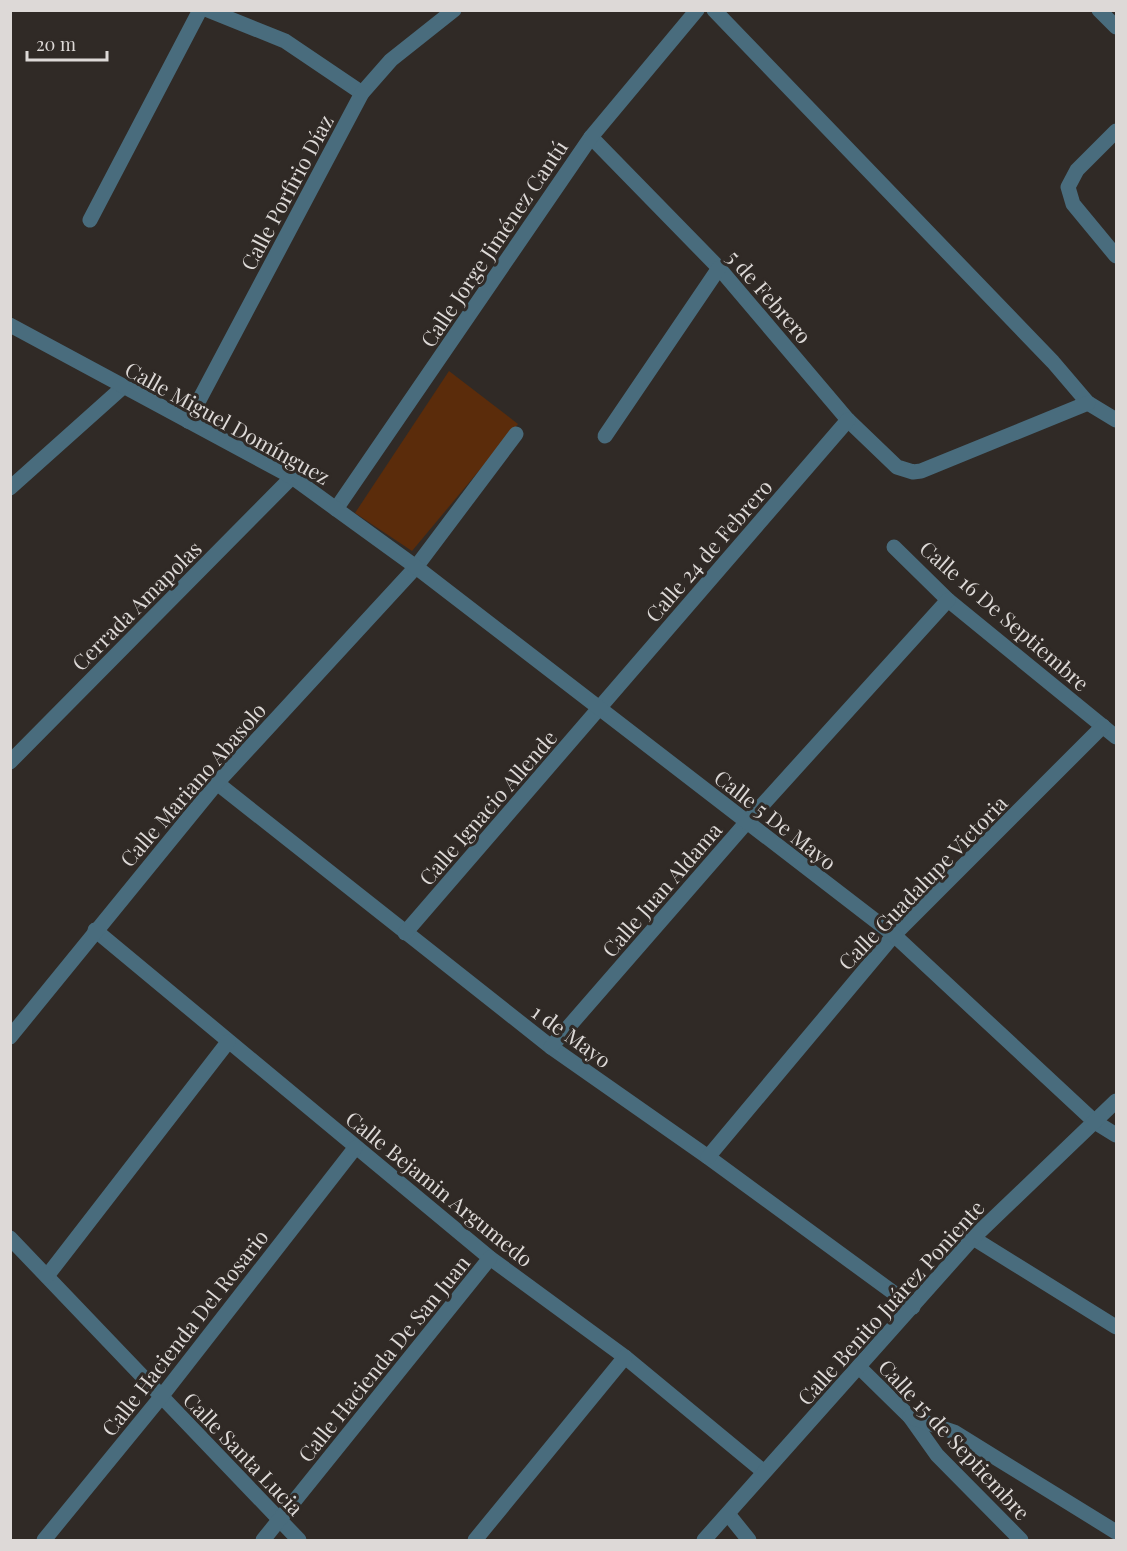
<svg xmlns="http://www.w3.org/2000/svg" width="1127" height="1551" font-family="'Playfair Display',serif">
  <rect width="100%" height="100%" fill="#302a26"/>
  <path fill="#5b2c0b" d="M449,371L518,424L412,551L355,513Z"/>
  <g fill="none" stroke-linecap="round" stroke-linejoin="round">
    <g stroke="#496c7d" stroke-width="15">
      <path d="M208,10L285,41L362,93"/>
      <path d="M714,10L1053,362L1088,403L1116,420"/>
      <path d="M1099,10L1116,27"/>
      <path d="M1116,131L1077,170L1068,187L1073,204L1116,256"/>
      <path d="M591,137L719,268L848,420L897,467L913,472L921,471L1088,403"/>
      <path d="M90,220L200,10"/>
      <path d="M188,421L362,93L391,60L454,10"/>
      <path d="M605,436L719,268"/>
      <path d="M10,488L123,387"/>
      <path d="M336,509L591,137L697,10"/>
      <path d="M894,547L948,600L1116,737"/>
      <path d="M10,762L292,477"/>
      <path d="M217,783L551,1047L708,1157L913,1307"/>
      <path d="M95,930L490,1258L625,1357L764,1472"/>
      <path d="M405,933L848,420"/>
      <path d="M10,1037L217,783L416,567L516,434"/>
      <path d="M551,1047L746,823L948,600"/>
      <path d="M1095,1122L1116,1135"/>
      <path d="M708,1157L894,935L1103,726"/>
      <path d="M10,1238L299,1540"/>
      <path d="M973,1238L1116,1327"/>
      <path d="M47,1276L228,1042"/>
      <path d="M859,1367L910,1417L937,1455L1021,1540"/>
      <path d="M910,1417L954,1432L1116,1532"/>
      <path d="M728,1514L749,1540"/>
      <path d="M44,1540L161,1397L355,1148"/>
      <path d="M263,1540L490,1258"/>
      <path d="M475,1540L625,1357"/>
    </g>
    <g stroke="#496c7d" stroke-width="15">
      <path d="M10,325L292,477L416,567L894,935L1095,1122"/>
      <path d="M704,1540L973,1238L1116,1101"/>
    </g>
  </g>
  <g text-anchor="middle" dominant-baseline="central" stroke-width="6" stroke-linejoin="round" paint-order="stroke">
    <g font-size="21" fill="#ddd9d7" stroke="#302a26">
      <text transform="translate(286 192) rotate(-62)">Calle Porfirio Díaz</text>
      <text transform="translate(493 243) rotate(-56)">Calle Jorge Jiménez Cantú</text>
      <text transform="translate(770 296) rotate(49)">5 de Febrero</text>
      <text transform="translate(228 422) rotate(29)">Calle Miguel Domínguez</text>
      <text transform="translate(708 550) rotate(-49)">Calle 24 de Febrero</text>
      <text transform="translate(136 605) rotate(-45)">Cerrada Amapolas</text>
      <text transform="translate(1005 615) rotate(41)">Calle 16 De Septiembre</text>
      <text transform="translate(192 784) rotate(-49)">Calle Mariano Abasolo</text>
      <text transform="translate(487 807) rotate(-49)">Calle Ignacio Allende</text>
      <text transform="translate(776 819) rotate(38)">Calle 5 De Mayo</text>
      <text transform="translate(922 882) rotate(-46)">Calle Guadalupe Victoria</text>
      <text transform="translate(661 889) rotate(-49)">Calle Juan Aldama</text>
      <text transform="translate(572 1035) rotate(36)">1 de Mayo</text>
      <text transform="translate(440 1188) rotate(39)">Calle Bejamin Argumedo</text>
      <text transform="translate(890 1302) rotate(-48)">Calle Benito Juárez Poniente</text>
      <text transform="translate(184 1332) rotate(-52)">Calle Hacienda Del Rosario</text>
      <text transform="translate(383 1358) rotate(-51)">Calle Hacienda De San Juan</text>
      <text transform="translate(955 1439) rotate(47)">Calle 15 de Septiembre</text>
      <text transform="translate(244 1453) rotate(46)">Calle Santa Lucia</text>
    </g>
  </g>
  <rect width="1127" height="1551" fill="none" stroke="#ddd9d7" stroke-width="24"/>
  <path d="M27 51v9h80v-9" fill="none" stroke="#ddd9d7" stroke-width="3"/>
  <text x="36" y="51" font-size="18" fill="#ddd9d7" stroke="#302a26" stroke-width="4.5" paint-order="stroke">20 m</text>
</svg>
